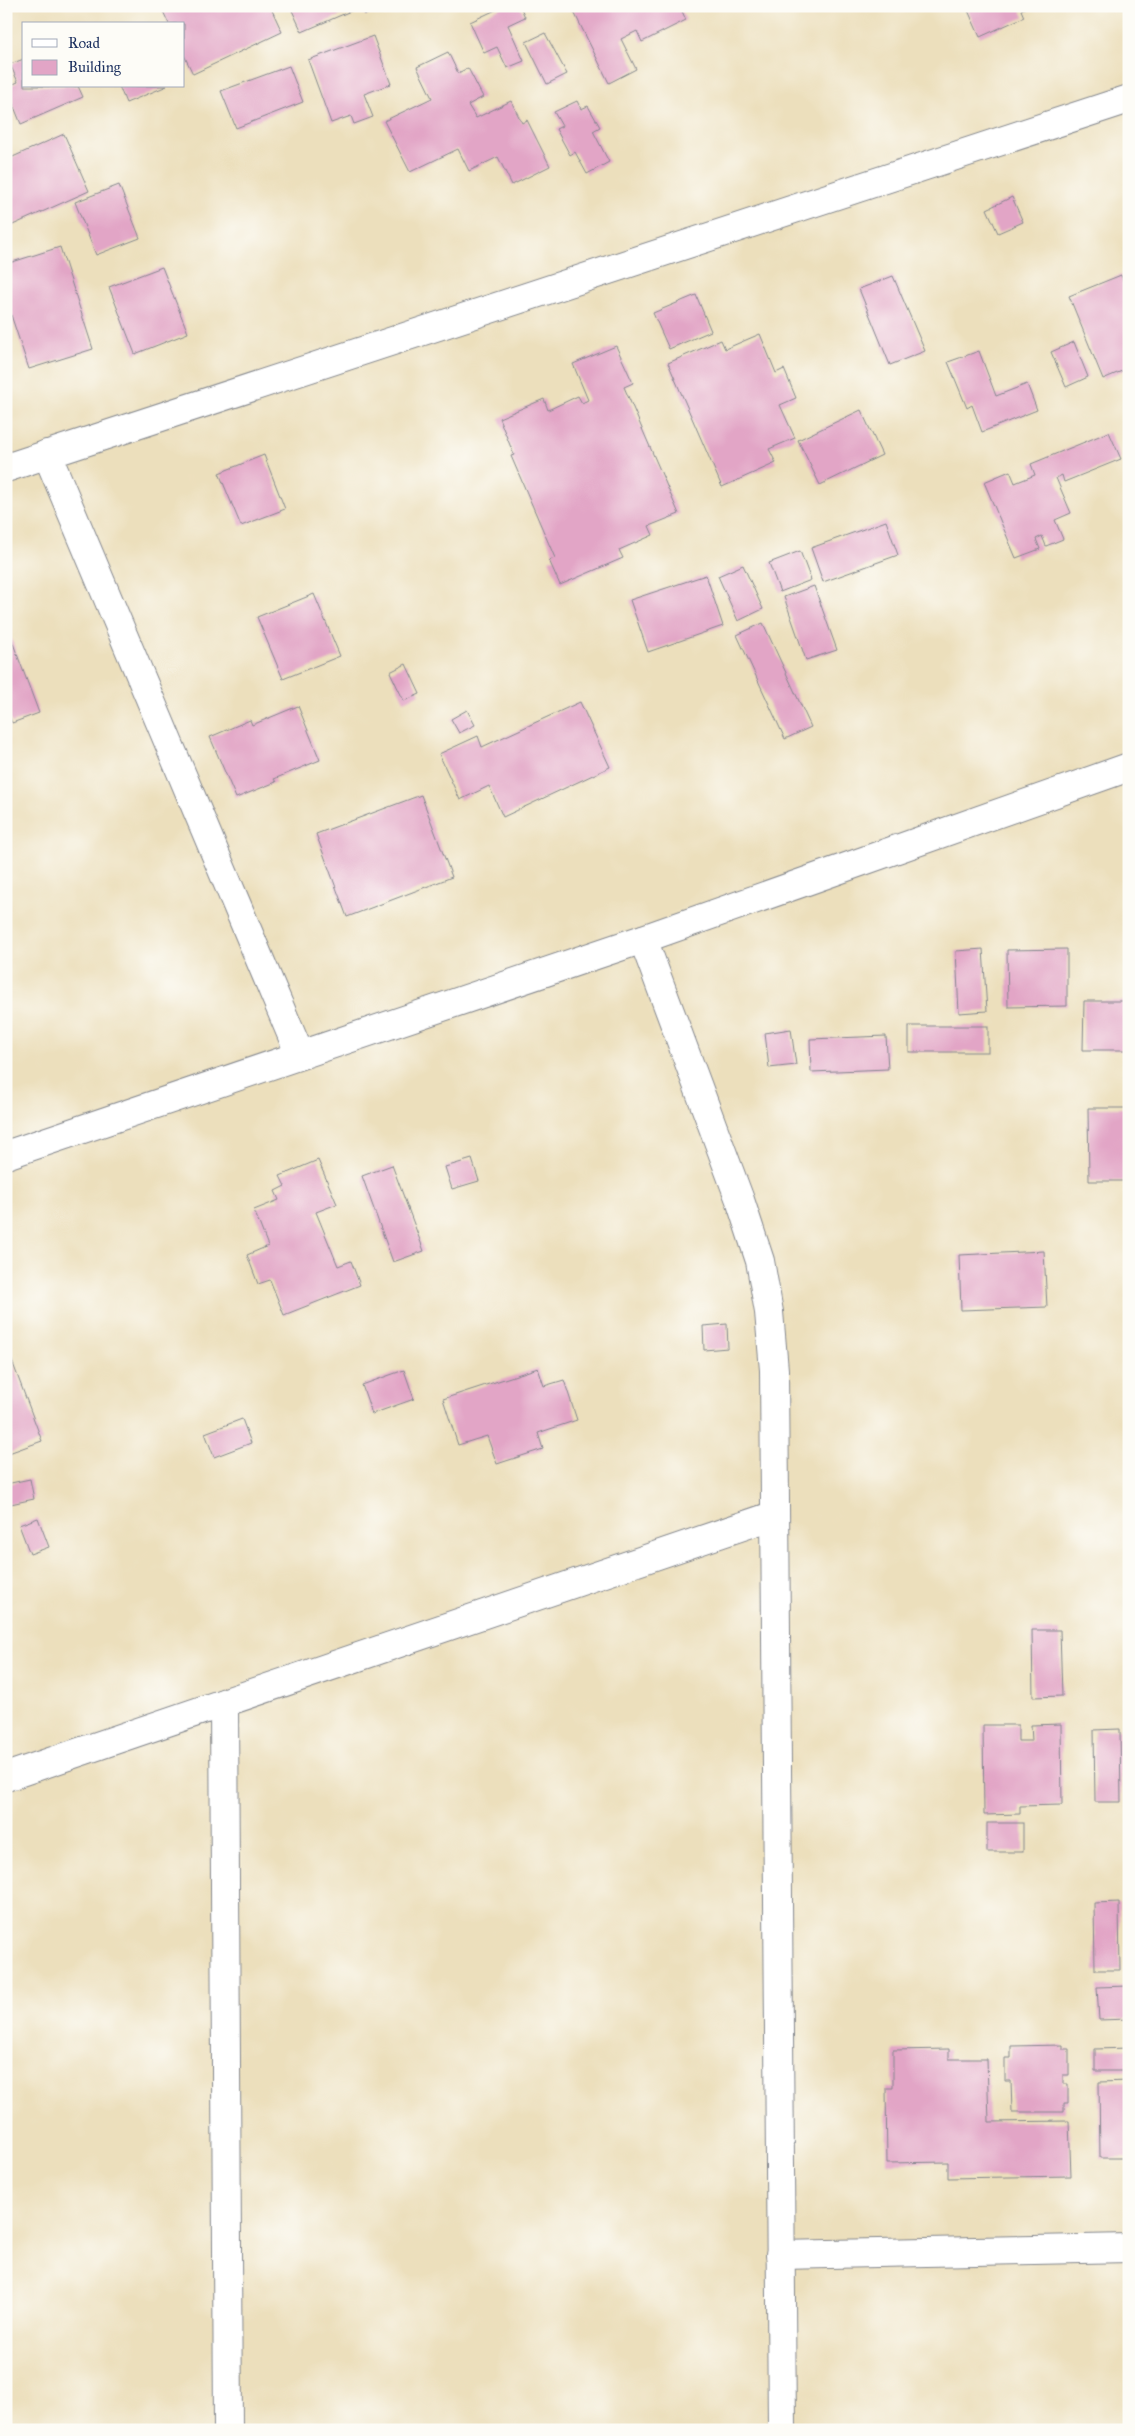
<svg xmlns="http://www.w3.org/2000/svg" width="1135" height="2436" font-family="'IM FELL Great Primer',serif">
  <rect width="100%" height="100%" fill="#fdfcf7"/>
  <filter id="ink" filterUnits="userSpaceOnUse"><feTurbulence type="fractalNoise" baseFrequency=".02" numOctaves="2"/><feDisplacementMap in="SourceGraphic" scale="10" xChannelSelector="R" yChannelSelector="G"/><feConvolveMatrix kernelMatrix="1 2 1 2 8 2 1 2 1" color-interpolation-filters="sRGB"/></filter>
  <filter id="wash" filterUnits="userSpaceOnUse"><feTurbulence type="fractalNoise" baseFrequency=".0096" numOctaves="4" result="noise"/><feDisplacementMap in="SourceGraphic" scale="20" xChannelSelector="R" yChannelSelector="G"/><feGaussianBlur stdDeviation="1.12" result="paint"/><feColorMatrix in="noise" values="0 0 0 0 0 0 0 0 0 0 0 0 0 0 0 0 0 1.4 0 .05"/><feComposite in="paint" operator="in"/></filter>
  <g filter="url(#wash)">
    <rect width="100%" height="100%" fill="#ecdfbc"/>
    <g id="blocks">
      <g fill="#e2a5c6">
        <path d="M270,6L282,32L193,74L184,55V24H169L161,7Z"/>
        <path d="M290,6H351L353,10L302,32Z"/>
        <path d="M361,6H386L365,15Z"/>
        <path d="M504,6H520L525,17L508,25L524,61L507,68L497,47L484,53L470,22Z"/>
        <path d="M571,6H687L681,9L686,20L642,42L637,31L621,39L636,69L609,83Z"/>
        <path d="M966,6H1028L1021,10L1024,17L980,37Z"/>
        <path d="M545,33L567,74L547,84L526,42Z"/>
        <path d="M373,36L391,84L364,94L373,117L354,124L351,116L331,123L308,60Z"/>
        <path d="M448,52L458,73L468,68L483,97L468,105L476,118L511,101L522,123L527,120L550,166L512,185L498,157L469,171L458,149L410,172L384,121L432,98L417,67Z"/>
        <path d="M24,59V86H78L83,97L21,124L6,87L18,82L10,64Z"/>
        <path d="M289,66L303,102L236,128L221,91Z"/>
        <path d="M119,86H167L126,103Z"/>
        <path d="M577,101L581,109L588,106L600,127L593,131L609,162L587,174L575,152L570,155L556,129L562,126L554,112Z"/>
        <path d="M64,134L89,191L6,228V160Z"/>
        <path d="M119,185L140,238L96,255L75,202Z"/>
        <path d="M1012,197L1023,222L998,233L987,209Z"/>
        <path d="M60,247L93,349L29,369L6,300V264Z"/>
        <path d="M162,267L188,333L135,354L109,287Z"/>
        <path d="M1121,275L1129,295V368L1103,379L1069,296Z"/>
        <path d="M893,276L925,351L890,365L859,289Z"/>
        <path d="M696,295L711,331L669,349L653,313Z"/>
        <path d="M760,334L776,373L784,369L796,398L780,405L795,438L769,449L776,463L722,487L668,363L721,340L725,349Z"/>
        <path d="M1074,342L1088,377L1066,387L1051,352Z"/>
        <path d="M616,346L633,383L624,387L679,514L649,526L653,535L619,550L623,558L560,585L549,560L555,558L511,456L514,455L499,418L544,399L548,410L578,396L582,403L588,400L573,364Z"/>
        <path d="M979,351L996,396L1027,384L1037,410L982,432L972,405L967,408L948,362Z"/>
        <path d="M861,410L882,455L820,485L798,440Z"/>
        <path d="M1109,432L1121,459L1064,482L1062,475L1056,478L1071,513L1055,520L1063,539L1046,546L1042,536L1036,539L1040,549L1016,558L984,482L1010,471L1015,483L1035,475L1031,464Z"/>
        <path d="M264,455L285,509L241,526L219,473Z"/>
        <path d="M886,521L898,555L823,582L811,548Z"/>
        <path d="M800,551L811,580L780,592L769,563Z"/>
        <path d="M743,565L763,609L738,621L718,576Z"/>
        <path d="M706,575L723,626L648,652L630,600Z"/>
        <path d="M814,586L837,650L806,660L784,597Z"/>
        <path d="M314,594L340,656L283,679L257,617Z"/>
        <path d="M763,623L811,727L785,739L737,635Z"/>
        <path d="M11,638L39,713L12,723L6,709V639Z"/>
        <path d="M406,664L420,694L404,701L390,672Z"/>
        <path d="M580,702L610,767L503,817L489,786L460,800L439,754L478,736L482,747Z"/>
        <path d="M298,706L320,760L274,779L276,782L236,798L210,737L250,720L252,725Z"/>
        <path d="M467,710L475,725L459,733L451,719Z"/>
        <path d="M421,795L452,877L347,917L316,834Z"/>
        <path d="M983,949L987,1011L959,1013L956,951Z"/>
        <path d="M1067,949V1006L1008,1007L1007,950Z"/>
        <path d="M1084,1001H1129V1050H1083Z"/>
        <rect x="909" y="1026" width="79" height="26"/>
        <path d="M791,1029L796,1065L769,1068L765,1033Z"/>
        <path d="M886,1036L888,1069L811,1072L810,1039Z"/>
        <path d="M1088,1108H1129V1181H1089Z"/>
        <path d="M472,1159L479,1181L452,1189L445,1167Z"/>
        <path d="M318,1160L337,1204L316,1212L338,1266L351,1261L360,1285L284,1315L270,1280L258,1284L247,1255L268,1246L254,1210L279,1200L275,1191L285,1186L280,1176Z"/>
        <path d="M392,1165L424,1251L393,1262L362,1176Z"/>
        <path d="M1044,1251L1047,1307L961,1310L959,1255Z"/>
        <path d="M727,1324L728,1348L704,1350L703,1326Z"/>
        <path d="M6,1345L42,1441L6,1454Z"/>
        <path d="M538,1368L544,1386L564,1380L577,1420L538,1433L543,1449L497,1464L487,1436L458,1445L443,1399Z"/>
        <path d="M404,1370L414,1399L372,1414L362,1385Z"/>
        <path d="M242,1419L251,1443L214,1457L205,1433Z"/>
        <path d="M30,1479L34,1499L6,1505V1484Z"/>
        <path d="M38,1518L49,1547L30,1554L19,1525Z"/>
        <path d="M1032,1630H1060L1062,1696L1033,1697Z"/>
        <path d="M1061,1724L1062,1805L1020,1806V1814L984,1815L983,1725H1018V1741H1032L1031,1725Z"/>
        <path d="M1120,1729L1121,1802H1095L1094,1730Z"/>
        <rect x="987" y="1823" width="36" height="29"/>
        <path d="M1119,1902L1120,1970H1095L1094,1903Z"/>
        <path d="M1129,1986V2019L1099,2020L1097,1987Z"/>
        <path d="M1063,2045V2049H1069V2075H1063V2084H1068V2103H1064V2112H1012L1011,2081H1005V2058H1011V2046Z"/>
        <path d="M1129,2048V2071H1095V2049Z"/>
        <path d="M949,2049V2059H987L989,2122L1069,2121L1071,2176L948,2178V2162L887,2163L886,2088H893V2050Z"/>
        <path d="M1129,2081V2158H1100L1099,2082Z"/>
      </g>
    </g>
  </g>
  <g filter="url(#ink)">
    <use href="#blocks" fill-opacity="0" stroke="#84878d" stroke-width="1"/>
    <g fill="none" stroke-linecap="round" stroke-linejoin="round">
      <g stroke="#84878d" stroke-width="30">
        <g id="minor">
          <path d="M47,454L300,1055"/>
          <path d="M6,468L1129,99"/>
          <path d="M643,939L740,1200L760,1261L769,1312L774,1370L782,2430"/>
          <path d="M6,1155L643,939L1129,767"/>
          <path d="M224,1703L228,2430"/>
          <path d="M6,1777L775,1515"/>
          <path d="M780,2255L1129,2248"/>
        </g>
      </g>
      <use href="#minor" stroke="#fff" stroke-width="28"/>
    </g>
  </g>
  <rect width="1135" height="2436" fill="none" stroke="#fdfcf7" stroke-width="25"/>
  <rect x="22" y="22" width="162" height="65" fill="#fdfcf7" stroke="#a3aaba"/>
  <rect x="32" y="39" width="25" height="8" fill="#ffffff" stroke="#a3aaba"/>
  <text x="68" y="48" font-size="15" fill="#1b2f5e">Road</text>
  <rect x="32" y="60" width="25" height="15" fill="#e2a5c6" stroke="#a3aaba"/>
  <text x="68" y="72" font-size="15" fill="#1b2f5e">Building</text>
</svg>
